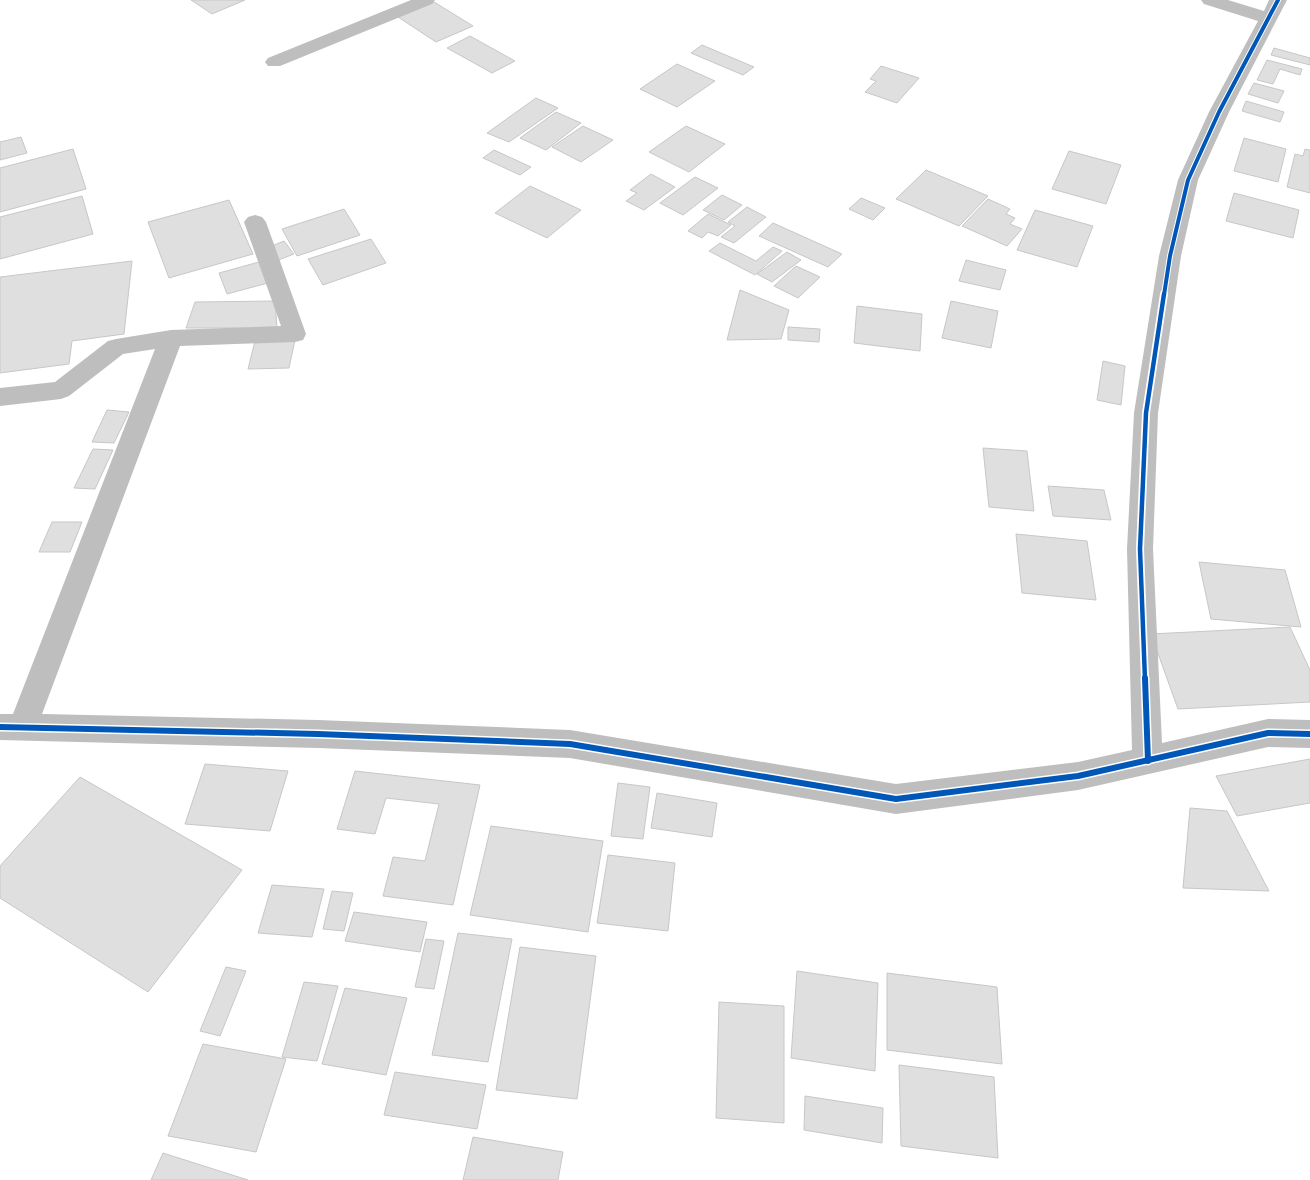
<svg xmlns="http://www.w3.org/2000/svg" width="1310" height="1180" font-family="'Roboto Condensed',sans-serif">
  <rect width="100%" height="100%" fill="#fff"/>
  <g fill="#dfdfdf" stroke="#c7c7c7">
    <path d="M191,0H245L212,14Z"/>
    <path d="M434,2L473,26L436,42L398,17Z"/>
    <path d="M470,36L515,61L492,73L447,48Z"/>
    <path d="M702,45L754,67L743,75L691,53Z"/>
    <path d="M1274,48L1310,58V65L1271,55Z"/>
    <path d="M1267,60L1302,69L1300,75L1280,69L1273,84L1257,80Z"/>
    <path d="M677,64L715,81L677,107L640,89Z"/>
    <path d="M881,66L919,78L897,103L865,92L876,81L870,79Z"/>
    <path d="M1254,83L1284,91L1278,103L1248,94Z"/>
    <path d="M536,98L558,108L509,142L487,133Z"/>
    <path d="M1246,101L1284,112L1280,122L1242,111Z"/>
    <path d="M556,112L581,123L546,150L520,138Z"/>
    <path d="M583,126L613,140L581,162L552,147Z"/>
    <path d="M686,126L725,144L689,172L649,152Z"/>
    <path d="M21,137L27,153L0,160V142Z"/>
    <path d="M1244,138L1286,149L1278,182L1234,171Z"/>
    <path d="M73,149L86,189L0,212V168Z"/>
    <path d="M1305,149L1310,150V193L1287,187L1295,154L1303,156Z"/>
    <path d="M494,150L531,167L520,175L483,158Z"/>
    <path d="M1069,151L1121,165L1106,204L1052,189Z"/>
    <path d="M926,170L988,196L959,226L896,199Z"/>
    <path d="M651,174L675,187L644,210L626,201L637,193L630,190Z"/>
    <path d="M695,177L718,188L683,215L660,203Z"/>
    <path d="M530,186L581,210L547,238L495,213Z"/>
    <path d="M1234,193L1299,210L1293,238L1226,221Z"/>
    <path d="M722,195L742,205L724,220L703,210Z"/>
    <path d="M82,196L93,234L0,259V217Z"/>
    <path d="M861,198L885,208L873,220L849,209Z"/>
    <path d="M988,199L1010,209L1006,214L1015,218L1010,224L1022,229L1007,246L962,226Z"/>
    <path d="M229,200L253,254L169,278L148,222Z"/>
    <path d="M747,207L766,217L734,243L721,237L735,226L728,222Z"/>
    <path d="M344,209L360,235L297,256L282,229Z"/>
    <path d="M1035,210L1093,226L1077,267L1017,250Z"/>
    <path d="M708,214L731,225L718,236L708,232L702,238L688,231Z"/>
    <path d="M773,223L842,254L828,267L759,236Z"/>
    <path d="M371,239L386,263L323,285L308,259Z"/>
    <path d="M284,241L294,254L276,261L267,248Z"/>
    <path d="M720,243L756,261L773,247L782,251L755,275L709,251Z"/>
    <path d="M787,252L801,260L772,282L757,274Z"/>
    <path d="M966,260L1006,270L1000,290L959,281Z"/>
    <path d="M132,261L124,334L72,341L69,364L0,373V277Z"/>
    <path d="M259,262L268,283L227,294L219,273Z"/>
    <path d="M796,266L820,277L798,298L774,286Z"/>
    <path d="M740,290L789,310L781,339L727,340Z"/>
    <path d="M275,301L277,328H186L195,302Z"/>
    <path d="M951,301L998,311L991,348L942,338Z"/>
    <path d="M857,306L922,314L920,351L854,343Z"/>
    <path d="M788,327L820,329L819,342L788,340Z"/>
    <path d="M295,340L289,368L248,369L255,341Z"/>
    <path d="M1103,361L1125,366L1121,405L1097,400Z"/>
    <path d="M107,410L129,412L114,443L92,442Z"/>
    <path d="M983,448L1027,451L1034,511L989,507Z"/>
    <path d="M93,449L113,450L95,489L74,488Z"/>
    <path d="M1048,486L1104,490L1111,520L1053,516Z"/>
    <path d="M52,522H82L70,552H39Z"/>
    <path d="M1016,534L1087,541L1096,600L1022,593Z"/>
    <path d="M1199,562L1285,570L1301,627L1211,619Z"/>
    <path d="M1290,627L1310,670V702L1178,709L1151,634Z"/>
    <path d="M1310,759V803L1237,816L1216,776Z"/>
    <path d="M205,764L288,771L270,831L185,824Z"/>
    <path d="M355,771L480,785L453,905L383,896L393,857L425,861L439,804L386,798L375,834L337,829Z"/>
    <path d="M80,777L242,870L148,992L0,898V866Z"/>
    <path d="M618,783L650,787L643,839L611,836Z"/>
    <path d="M657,793L717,803L712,837L651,828Z"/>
    <path d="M1190,808L1227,811L1269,891L1183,888Z"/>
    <path d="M491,826L603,841L588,932L470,915Z"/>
    <path d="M608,855L675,863L668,931L597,923Z"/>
    <path d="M272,885L324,889L312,937L258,933Z"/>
    <path d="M332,891L353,893L344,931L323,929Z"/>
    <path d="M354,912L427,922L420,952L345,941Z"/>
    <path d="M458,933L512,939L488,1062L432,1055Z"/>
    <path d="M426,939L444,941L434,989L415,987Z"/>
    <path d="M520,947L596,956L577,1099L496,1090Z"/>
    <path d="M226,967L246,971L220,1036L200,1031Z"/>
    <path d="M797,971L878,983L875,1071L791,1058Z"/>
    <path d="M887,973L997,987L1002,1064L887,1050Z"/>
    <path d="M304,982L338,986L317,1061L282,1057Z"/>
    <path d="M345,988L407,998L386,1075L322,1064Z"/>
    <path d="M719,1002L784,1006V1123L716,1118Z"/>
    <path d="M203,1044L286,1059L256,1152L168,1136Z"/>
    <path d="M899,1065L994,1077L998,1158L901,1146Z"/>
    <path d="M395,1072L486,1085L477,1129L384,1115Z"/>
    <path d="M805,1096L883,1108L882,1143L804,1130Z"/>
    <path d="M473,1137L563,1152L558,1180H463Z"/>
    <path d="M163,1153L248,1180H151Z"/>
  </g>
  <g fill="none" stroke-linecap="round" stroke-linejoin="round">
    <g fill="#bebebe" fill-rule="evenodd">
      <path d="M411,0H435L432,4L280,66H268L265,62L268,58Z"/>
      <path d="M1201,0H1228L1264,11L1269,0H1287L1229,112L1198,180L1181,256L1158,413L1153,549L1162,743L1268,719L1310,720V748L1268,747L1078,790L896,814L570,758L318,748L0,740V714H13L155,349L123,354L69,396L61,399L0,406V388L55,382L108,341L116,339L171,330L281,326L244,222L248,217L255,215L262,217L266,222L306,334L303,340L295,342L180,346L42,714L318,720L570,730L896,784L1078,762L1132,750L1127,549L1134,413L1159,256L1178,180L1209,112L1258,21L1204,4Z"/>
    </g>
    <g stroke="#fff" stroke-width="6">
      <path id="cycleway-far2" d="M1164,295L1170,256L1188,180L1219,112L1278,0"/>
    </g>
    <g stroke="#fff" stroke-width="8">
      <path id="cycleway-far1" d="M1145,680L1140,549L1146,413L1164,294"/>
    </g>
    <g stroke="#fff" stroke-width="9">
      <g id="cycleway">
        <path d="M1145,678L1148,761"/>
        <path d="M0,727L318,734L570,744L896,799L1078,776L1268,733L1310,734"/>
      </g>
    </g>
    <use href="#cycleway-far2" stroke="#0057b8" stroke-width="4"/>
    <use href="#cycleway-far1" stroke="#0057b8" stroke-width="4.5"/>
    <use href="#cycleway" stroke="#0057b8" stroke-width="6"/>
  </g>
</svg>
